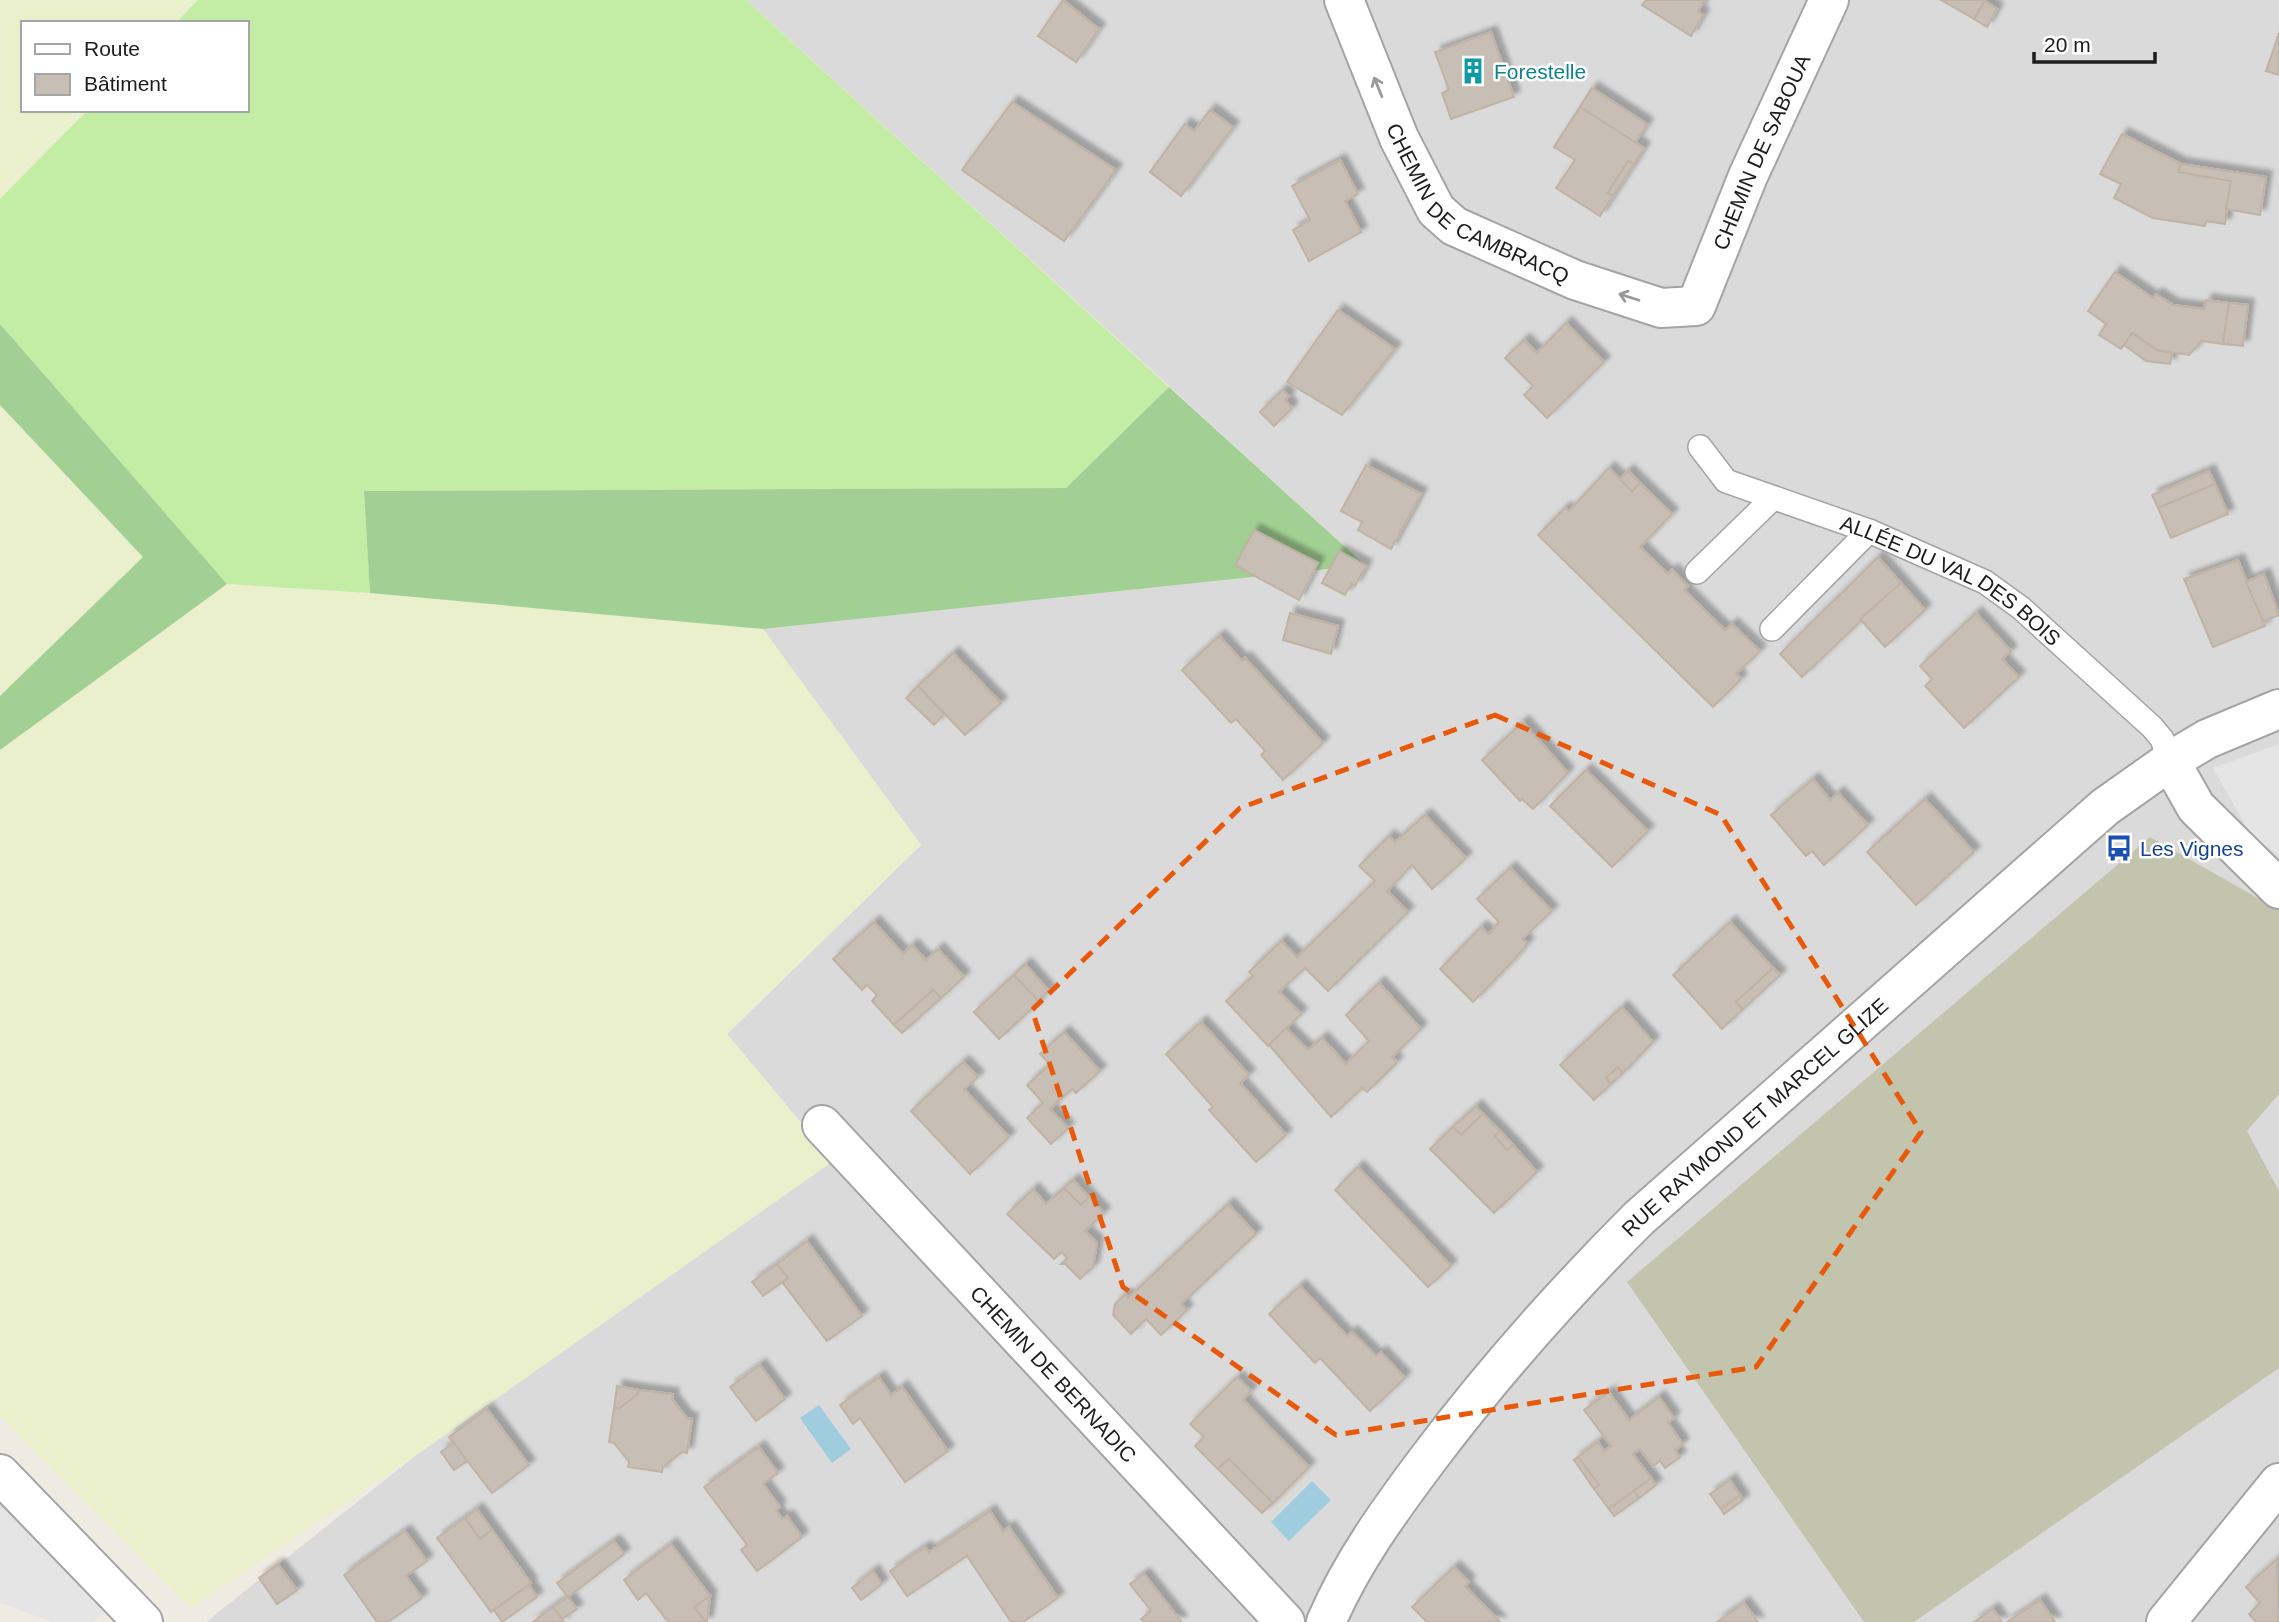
<svg xmlns="http://www.w3.org/2000/svg" width="2279" height="1622" font-family="Helvetica,sans-serif">
  <defs>
    <filter id="shadow"><feDropShadow dx="6" dy="-6" stdDeviation="2" flood-color="#0004"/></filter>
  </defs>
  <rect width="100%" height="100%" fill="#efebe2"/>
  <path fill="#dbdada" d="M746,0H2279V1622H206L415,1456L833,1161L727,1034L921,845L763,629L1365,565Z"/>
  <path fill="#c2c4ad" d="M2150,837L2279,910V1094L2247,1131L2279,1191V1368L1914,1622H1864L1627,1282Z"/>
  <g fill="#eaefcc">
    <path d="M0,0H198L176,23H23V110H88L0,199Z"/>
    <path d="M0,405L143,557L0,696Z"/>
    <path d="M227,584L723,615L763,629L921,845L727,1034L833,1161L415,1456L191,1608L0,1416V750Z"/>
  </g>
  <path fill="#c3eca5" d="M198,0H746L1169,387L1066,488L364,491L370,593L227,584L0,324V199L88,110H247V23H176Z"/>
  <g fill="#a2d094">
    <path d="M0,324L227,584L0,750V696L143,557L0,405Z"/>
    <path d="M1169,387L1365,565L763,629L370,593L364,491L1066,488Z"/>
  </g>
  <g fill="#e5e5e5">
    <path d="M2279,744V856L2249,832L2213,768Z"/>
    <path d="M0,1497L112,1605L93,1622H52L0,1603Z"/>
  </g>
  <g fill="#a0ccdf">
    <path d="M819,1405L851,1449L832,1463L800,1418Z"/>
    <path d="M1312,1481L1331,1500L1289,1541L1271,1522Z"/>
  </g>
  <g fill="#c7beb5" stroke="#c1b3a4" stroke-width="2" filter="url(#shadow)">
    <path d="M1063,0L1099,29L1076,62L1038,36Z"/>
    <path d="M1646,0H1705L1698,11L1703,15L1691,36L1642,5Z"/>
    <path d="M1941,0H1985L1974,19Z"/>
    <path d="M1985,1L1997,9L1987,27L1974,19Z"/>
    <path d="M1491,32L1514,97L1451,119L1442,93L1449,90L1435,52Z"/>
    <path d="M2279,33V75L2266,71Z"/>
    <path d="M1592,88L1647,124L1635,143L1580,107Z"/>
    <path d="M1012,102L1116,170L1064,241L962,170Z"/>
    <path d="M1580,107L1644,148L1634,164L1628,161L1608,193L1613,196L1600,216L1556,188L1575,160L1554,147Z"/>
    <path d="M1210,110L1233,127L1181,196L1150,172L1185,124L1194,131Z"/>
    <path d="M2122,134L2181,164L2179,172L2231,181L2225,224L2206,221L2205,226L2153,218L2114,198L2121,184L2100,174Z"/>
    <path d="M1340,160L1358,194L1345,201L1361,232L1309,261L1293,230L1310,220L1292,186Z"/>
    <path d="M1628,161L1634,164L1613,196L1608,193Z"/>
    <path d="M2181,164L2266,177L2260,215L2226,209L2231,181L2179,172Z"/>
    <path d="M2115,272L2153,298L2156,294L2173,305L2204,309L2206,300L2229,303L2223,344L2202,341L2189,355L2157,350L2132,333L2121,349L2099,335L2106,324L2088,311Z"/>
    <path d="M2229,303L2248,305L2243,346L2223,344Z"/>
    <path d="M1338,310L1395,349L1342,415L1287,382Z"/>
    <path d="M1566,323L1604,362L1547,418L1524,395L1533,386L1505,358L1524,340L1537,353Z"/>
    <path d="M2132,333L2157,350L2172,353L2170,364L2146,361L2124,345Z"/>
    <path d="M1282,390L1289,396L1285,400L1292,408L1274,426L1260,412Z"/>
    <path d="M1366,465L1421,494L1391,549L1358,530L1362,522L1341,511Z"/>
    <path d="M1609,468L1632,491L1640,483L1672,514L1640,547L1668,574L1672,570L1688,586L1684,590L1725,630L1732,624L1760,651L1736,674L1741,679L1713,707L1538,535L1565,508L1569,511Z"/>
    <path d="M1628,471L1640,483L1632,491L1620,479Z"/>
    <path d="M2209,471L2215,484L2158,508L2152,495Z"/>
    <path d="M2215,484L2228,514L2171,538L2158,508Z"/>
    <path d="M1254,530L1318,563L1299,600L1235,565Z"/>
    <path d="M1339,551L1366,566L1355,586L1351,584L1345,595L1322,583Z"/>
    <path d="M1878,557L1901,583L1802,677L1780,654Z"/>
    <path d="M2238,560L2265,626L2213,647L2184,579Z"/>
    <path d="M2264,574L2279,615L2263,621L2246,582Z"/>
    <path d="M1901,583L1925,610L1885,647L1860,619Z"/>
    <path d="M1290,613L1338,626L1331,654L1283,640Z"/>
    <path d="M1976,613L2011,651L2002,659L2019,677L1964,728L1925,686L1932,679L1920,666Z"/>
    <path d="M1219,636L1242,661L1245,658L1323,743L1283,780L1261,755L1265,751L1236,719L1231,723L1182,670Z"/>
    <path d="M953,653L1001,703L965,735L918,686Z"/>
    <path d="M918,686L944,714L934,725L906,698Z"/>
    <path d="M1523,722L1568,773L1533,809L1522,799L1520,801L1482,760Z"/>
    <path d="M1586,770L1648,831L1612,867L1550,806Z"/>
    <path d="M1813,779L1830,800L1838,793L1868,825L1824,865L1812,851L1806,856L1771,815Z"/>
    <path d="M1925,799L1974,852L1916,905L1867,852Z"/>
    <path d="M1425,815L1466,858L1432,889L1412,865L1387,891L1408,912L1328,991L1305,968L1279,992L1301,1014L1268,1046L1226,1001L1253,976L1249,972L1281,941L1297,957L1375,881L1359,866L1389,836L1395,842Z"/>
    <path d="M1510,868L1552,911L1522,939L1528,943L1514,960L1473,1002L1440,969L1481,927L1489,934L1499,922L1477,899Z"/>
    <path d="M874,922L903,954L912,945L926,960L938,949L964,977L941,998L933,990L894,1025L872,1001L877,995L867,985L862,990L833,959Z"/>
    <path d="M1730,922L1773,968L1736,1002L1743,1009L1722,1029L1673,975Z"/>
    <path d="M1025,964L1049,991L1038,1001L1014,975Z"/>
    <path d="M1773,968L1780,975L1743,1009L1736,1002Z"/>
    <path d="M1014,975L1039,1002L999,1039L974,1012Z"/>
    <path d="M1379,983L1421,1029L1392,1057L1397,1062L1367,1092L1362,1088L1331,1117L1269,1045L1286,1028L1308,1050L1322,1038L1346,1064L1369,1041L1346,1015Z"/>
    <path d="M933,990L941,998L902,1033L894,1025Z"/>
    <path d="M1622,1007L1653,1042L1623,1073L1618,1067L1606,1078L1611,1084L1594,1100L1560,1065Z"/>
    <path d="M1201,1022L1249,1075L1240,1083L1286,1135L1256,1162L1209,1110L1213,1107L1166,1054Z"/>
    <path d="M1064,1032L1100,1071L1076,1093L1072,1089L1050,1109L1068,1128L1051,1144L1027,1118L1043,1103L1027,1085L1050,1064L1040,1054Z"/>
    <path d="M963,1062L978,1077L964,1089L1009,1137L970,1174L911,1111Z"/>
    <path d="M1618,1067L1623,1073L1611,1084L1606,1078Z"/>
    <path d="M1476,1106L1483,1114L1461,1135L1453,1127Z"/>
    <path d="M1483,1114L1500,1131L1495,1136L1507,1150L1513,1145L1537,1172L1494,1213L1430,1149L1453,1127L1461,1135Z"/>
    <path d="M1500,1131L1513,1145L1507,1150L1495,1136Z"/>
    <path d="M1358,1167L1451,1266L1428,1287L1335,1190Z"/>
    <path d="M1073,1180L1089,1197L1081,1205L1064,1188Z"/>
    <path d="M1064,1188L1081,1205L1089,1197L1104,1213L1085,1231L1097,1243L1093,1267L1080,1279L1065,1264H1061L1067,1258L1062,1252L1054,1259L1007,1214L1033,1189L1046,1204Z"/>
    <path d="M1228,1204L1256,1234L1181,1304L1187,1310L1161,1335L1146,1319L1131,1334L1113,1315L1115,1304L1125,1294L1128,1298Z"/>
    <path d="M807,1241L862,1316L827,1341L782,1282L788,1278L777,1264Z"/>
    <path d="M777,1264L788,1278L763,1296L752,1282Z"/>
    <path d="M1300,1286L1347,1336L1352,1332L1376,1356L1381,1352L1405,1378L1370,1411L1320,1358L1315,1363L1269,1314Z"/>
    <path d="M760,1365L785,1399L756,1421L730,1387Z"/>
    <path d="M879,1377L891,1395L902,1387L948,1451L905,1482L860,1418L853,1424L840,1405Z"/>
    <path d="M1237,1377L1251,1391L1243,1400L1309,1467L1273,1503L1229,1459L1218,1469L1195,1446L1204,1437L1190,1424Z"/>
    <path d="M617,1386L639,1390L638,1394L619,1409L614,1408Z"/>
    <path d="M639,1390L673,1394L672,1399L687,1418L692,1419L687,1453L682,1452L663,1467L662,1472L628,1467L629,1462L614,1443L609,1442L614,1408L619,1409L638,1394Z"/>
    <path d="M1609,1392L1629,1420L1659,1397L1674,1418L1668,1423L1683,1444L1675,1450L1680,1457L1665,1468L1660,1461L1653,1466L1640,1449L1633,1454L1651,1478L1609,1509L1594,1489L1599,1485L1578,1457L1598,1442L1604,1451L1611,1446L1584,1410Z"/>
    <path d="M487,1409L529,1465L492,1493L449,1437Z"/>
    <path d="M454,1443L467,1461L454,1470L441,1452Z"/>
    <path d="M759,1447L778,1473L763,1484L780,1507L776,1510L782,1519L787,1516L802,1537L757,1571L741,1550L747,1545L704,1487Z"/>
    <path d="M1578,1457L1599,1485L1594,1489L1574,1460Z"/>
    <path d="M1229,1459L1273,1503L1262,1513L1218,1469Z"/>
    <path d="M1651,1478L1656,1485L1639,1498L1634,1491Z"/>
    <path d="M1730,1480L1740,1495L1721,1509L1710,1494Z"/>
    <path d="M1634,1491L1639,1498L1614,1516L1609,1509Z"/>
    <path d="M1740,1495L1743,1500L1724,1514L1721,1509Z"/>
    <path d="M477,1509L492,1530L480,1539L465,1518Z"/>
    <path d="M990,1511L1003,1531L1009,1527L1058,1598L1023,1622H1011L967,1556L907,1596L890,1571L925,1547L929,1552Z"/>
    <path d="M465,1518L480,1539L492,1530L531,1583L491,1612L437,1538Z"/>
    <path d="M405,1531L427,1561L406,1576L422,1598L388,1622H377L344,1575Z"/>
    <path d="M614,1541L624,1554L568,1597L557,1583Z"/>
    <path d="M671,1544L710,1596L694,1607L706,1622H668L646,1593L638,1600L624,1580Z"/>
    <path d="M2277,1559L2279,1622H2256L2249,1614L2260,1603L2246,1587Z"/>
    <path d="M278,1564L297,1590L277,1604L259,1578Z"/>
    <path d="M1454,1567L1469,1582L1465,1586L1500,1622H1427L1412,1607Z"/>
    <path d="M873,1571L882,1584L861,1600L852,1588Z"/>
    <path d="M1144,1574L1181,1621L1180,1622H1144L1141,1619L1151,1611L1130,1584Z"/>
    <path d="M529,1585L537,1597L502,1622L494,1610Z"/>
    <path d="M710,1596L707,1622H706L694,1607Z"/>
    <path d="M568,1597L577,1609L562,1619L553,1607Z"/>
    <path d="M2040,1600L2055,1622H2007Z"/>
    <path d="M1744,1603L1758,1622H1717Z"/>
    <path d="M553,1607L564,1622H533Z"/>
    <path d="M1993,1609L2002,1622H1974Z"/>
  </g>
  <g fill="none" stroke-linecap="round" stroke-linejoin="round">
    <g stroke="#a4a4a4" stroke-width="26">
      <g id="service">
        <path id="s1" d="M1700,447L1726,481L1869,531L1985,582L2021,608L2152,727L2162,739L2170,761"/>
        <path d="M1697,572L1773,498"/>
        <path d="M1772,629L1869,531"/>
      </g>
    </g>
    <g stroke="#a4a4a4" stroke-width="42">
      <g id="minor">
        <path id="s2" d="M1344,0L1399,138L1436,210L1454,226L1575,280L1661,308L1696,306L1748,176L1829,0"/>
        <path d="M2170,761L2196,807L2279,889"/>
        <path id="s3" d="M822,1125L1285,1622"/>
        <path d="M0,1474L143,1622"/>
        <path id="s4" d="M1326,1622C1352,1562 1389,1511 1428,1459C1492,1374 1563,1294 1639,1218L2105,807L2170,761L2207,739L2279,709"/>
        <path d="M2166,1622L2279,1483"/>
      </g>
    </g>
    <use href="#service" stroke="#fff" stroke-width="23"/>
    <use href="#minor" stroke="#fff" stroke-width="38"/>
  </g>
  <defs><path id="oneway-shaft" d="M-6 0H5M1.5-3L5.5 0L1.5 3" fill="none" stroke-width="1.6" stroke-linecap="round" stroke-linejoin="round" transform="scale(1.75)"/></defs>
  <g stroke="#999">
    <use href="#oneway-shaft" transform="translate(1378 87) rotate(-112)"/>
    <use href="#oneway-shaft" transform="translate(1629 297) rotate(-162)"/>
  </g>
  <path fill="none" stroke="#e8590c" stroke-width="5" stroke-dasharray="14 9" stroke-linejoin="round" d="M1495,715L1721,815L1921,1132L1756,1367L1336,1435L1123,1287L1032,1010L1240,808Z"/>
  <defs>
    <g id="building-bare" transform="scale(2.1)"><path d="M-4-6H4V6H1V3H-1V6H-4ZM-2.5-4.3h1.7v1.8h-1.7ZM.8-4.3h1.7v1.8H.8ZM-2.5-1h1.7V.8h-1.7ZM.8-1h1.7V.8H.8Z" fill="#0f9aa8" stroke="#fff" stroke-width="2.5" paint-order="stroke"/></g>
    <g id="bus-bare" transform="scale(2.1)"><path d="M-5-6H5V4H4V6H2V4H-2V6H-4V4H-5ZM-3.5-4V0h7V-4ZM-3.5 1.2v1.5H-2V1.2ZM2 1.2v1.5H3.5V1.2Z" fill="#1a4fb4" stroke="#fff" stroke-width="2.5" paint-order="stroke"/></g>
  </defs>
  <g fill-rule="evenodd">
    <use href="#building-bare" x="1473" y="71"/>
    <use href="#bus-bare" x="2119" y="848"/>
  </g>
  <g text-anchor="middle" dominant-baseline="central" stroke-width="5" stroke-linejoin="round" paint-order="stroke">
    <g font-size="21" fill="#0d838f" stroke="#fff" text-anchor="start">
      <text x="1494" y="71">Forestelle</text>
    </g>
    <g font-size="21" fill="#1d1d1d" stroke="#fff">
      <text stroke="none"><textPath href="#s2" startOffset="679">CHEMIN DE SABOUA</textPath></text>
      <text stroke="none"><textPath href="#s2" startOffset="256">CHEMIN DE CAMBRACQ</textPath></text>
      <text stroke="none"><textPath href="#s1" startOffset="290">ALLÉE DU VAL DES BOIS</textPath></text>
      <text stroke="none"><textPath href="#s4" startOffset="667">RUE RAYMOND ET MARCEL GLIZE</textPath></text>
      <text stroke="none"><textPath href="#s3" startOffset="340">CHEMIN DE BERNADIC</textPath></text>
    </g>
    <g font-size="21" fill="#164399" stroke="#fff" text-anchor="start">
      <text x="2140" y="848">Les Vignes</text>
    </g>
  </g>
  <rect x="21" y="21" width="228" height="91" fill="#ffffff" stroke="#a5a5a5" stroke-width="2"/>
  <rect x="35" y="44" width="35" height="10" fill="#ffffff" stroke="#a5a5a5" stroke-width="2"/>
  <text x="84" y="56" font-size="21" fill="#1d1d1d">Route</text>
  <rect x="35" y="74" width="35" height="21" fill="#c7beb5" stroke="#a5a5a5" stroke-width="2"/>
  <text x="84" y="91" font-size="21" fill="#1d1d1d">Bâtiment</text>
  <path d="M2034 52v10h121v-10" fill="none" stroke="#1d1d1d" stroke-width="3.5"/>
  <text x="2044" y="52" font-size="21" fill="#1d1d1d" stroke="#ffffff" stroke-width="5" paint-order="stroke">20 m</text>
</svg>
